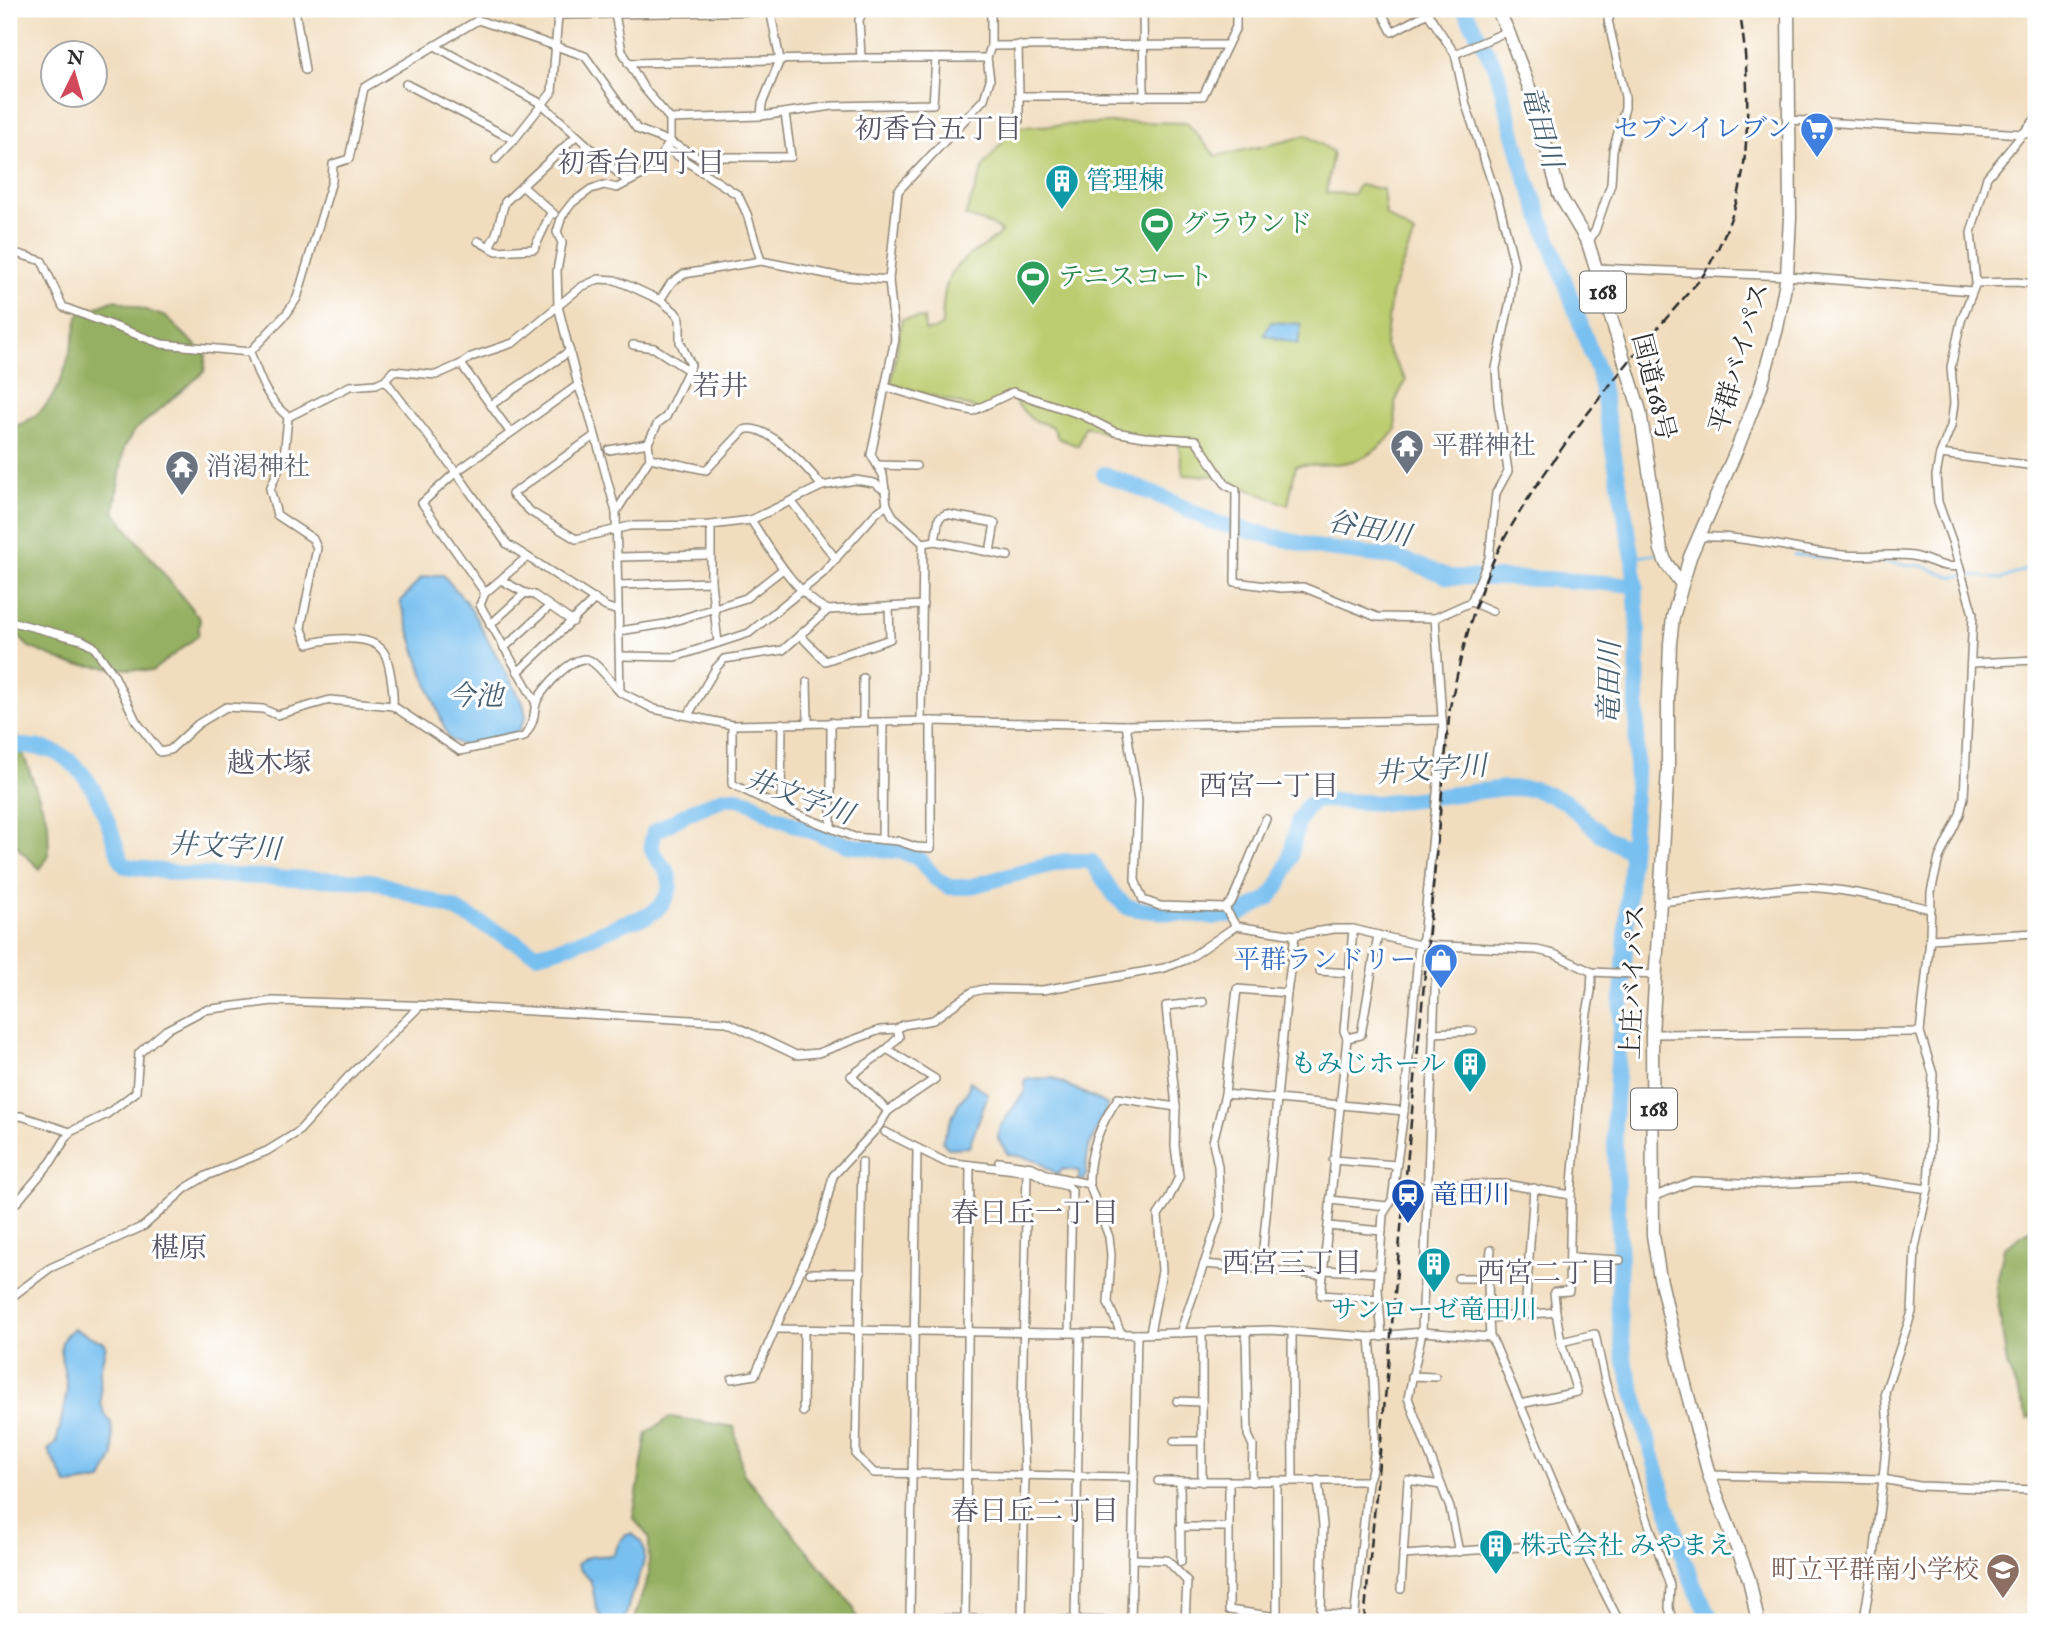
<svg xmlns="http://www.w3.org/2000/svg" width="2045" height="1631" font-family="'IM FELL English','Noto Serif JP',serif">
  <rect width="100%" height="100%" fill="#fff"/>
  <filter id="ink" filterUnits="userSpaceOnUse"><feTurbulence type="fractalNoise" baseFrequency=".0143" numOctaves="2"/><feDisplacementMap in="SourceGraphic" scale="14" xChannelSelector="R" yChannelSelector="G"/><feConvolveMatrix kernelMatrix="1 2 1 2 8 2 1 2 1" color-interpolation-filters="sRGB"/></filter>
  <filter id="wash" filterUnits="userSpaceOnUse"><feTurbulence type="fractalNoise" baseFrequency=".00686" numOctaves="4" result="noise"/><feDisplacementMap in="SourceGraphic" scale="28" xChannelSelector="R" yChannelSelector="G"/><feGaussianBlur stdDeviation="1.57" result="paint"/><feColorMatrix in="noise" values="0 0 0 0 0 0 0 0 0 0 0 0 0 0 0 0 0 1.4 0 .05"/><feComposite in="paint" operator="in"/></filter>
  <g filter="url(#wash)">
    <rect width="100%" height="100%" fill="#f1ddbe"/>
    <path fill="#bccc6f" stroke="#747c4d" stroke-width="2" d="M1132,122L1187,123L1216,156L1287,141L1306,135L1333,152L1326,193L1354,194L1359,185L1383,189L1386,215L1414,234L1391,295L1385,346L1406,380L1395,402L1396,430C1365,468 1342,464 1296,465L1288,505L1215,476L1184,475L1178,443C1142,442 1120,439 1085,426L1078,446L1058,438L1053,427L1031,419L1009,396L981,413L971,407L891,384L902,319L924,318L925,331L934,330L942,325C943,293 944,270 974,252C985,246 993,241 1001,232L992,225L965,216L985,164L1014,127Z"/>
    <g fill="#95b062" stroke="#606e46" stroke-width="2">
      <path d="M115,300L166,317L206,355L204,372L134,431L124,448L114,512L200,619L198,636L152,671L70,664L29,647L9,627V428C62,415 68,358 79,314Z"/>
      <path d="M9,726L17,737L48,822L49,856L40,869L20,850L9,833Z"/>
      <path d="M2036,1226V1415L2028,1419L2007,1365L1996,1287L2004,1248Z"/>
      <path d="M670,1417L734,1427L743,1473L853,1606L858,1622H633L649,1574V1537L633,1518L647,1433Z"/>
    </g>
    <g fill="#78c0f0" stroke="#52768e" stroke-width="2">
      <path d="M1271,322L1301,324L1298,344L1264,335Z"/>
      <path d="M436,575H443L468,604L523,703L526,716L518,732L463,746L449,739L423,673L400,602L421,578Z"/>
      <path d="M1053,1078L1108,1105L1088,1149L1085,1180H1079V1171L1063,1169L1059,1171L1058,1175L1036,1160L1008,1154L998,1139L999,1128L1025,1091V1079Z"/>
      <path d="M970,1081L988,1094L969,1147L948,1148L942,1141L958,1104L967,1093Z"/>
      <path d="M74,1329L103,1342L106,1345L100,1371L101,1403L103,1410L111,1423L114,1455L102,1480L70,1485L66,1483L48,1450C51,1448 54,1445 56,1442C58,1438 67,1394 67,1389C67,1369 49,1342 74,1329Z"/>
      <path d="M632,1534C657,1549 638,1576 631,1597C628,1604 628,1612 624,1619L621,1621L603,1620C594,1609 595,1595 591,1582C588,1575 580,1572 577,1565C589,1551 600,1559 614,1554L620,1541L626,1535Z"/>
    </g>
    <g fill="none" stroke-linecap="round" stroke-linejoin="round">
      <g stroke="#78c0f0" stroke-width="2.5">
        <path d="M1794,555L1923,566L1950,577L1968,575L2002,579L2036,565"/>
        <path d="M1633,558L1656,554"/>
      </g>
      <g stroke="#78c0f0" stroke-width="16">
        <path d="M1464,9L1496,68L1525,174L1599,374L1633,558L1638,630L1636,777L1614,1122L1620,1260L1618,1302L1624,1359L1682,1555L1694,1586L1713,1622"/>
        <path d="M1104,474L1164,498L1213,522L1320,548L1400,558L1449,577L1545,579L1636,585"/>
        <path d="M9,745C23,746 39,746 52,751C94,767 107,820 120,858L125,866L183,874L373,881L455,909L537,954C568,947 595,935 624,923C632,920 641,919 649,915C659,909 669,897 670,885C671,862 643,860 654,832L692,811L724,798H738L753,803L773,816L847,845L903,852L919,859L936,879L949,887H968L1064,861H1091L1115,896L1127,907L1144,910L1214,917L1240,914L1269,898L1279,885L1290,859L1298,822L1307,806L1318,800L1383,803L1505,788L1534,789L1565,801L1602,835L1631,852"/>
      </g>
    </g>
  </g>
  <g filter="url(#ink)">
    <g fill="none" stroke-linecap="round" stroke-linejoin="round">
      <g stroke="#8e8474" stroke-width="10">
        <g id="minor">
          <path d="M295,9L305,70"/>
          <path d="M538,9L537,15H558"/>
          <path d="M614,9L622,51L643,87L670,119V142L656,163L642,175L617,188L604,185L591,189L572,203L562,216L557,232L562,243L557,271L558,306L578,385L589,413L616,512L620,692L654,709L732,725L931,721L1126,725L1442,720"/>
          <path d="M1143,9L1144,97"/>
          <path d="M1380,9L1392,32L1428,13"/>
          <path d="M1018,45L1019,96H1203L1236,27V9"/>
          <path d="M435,46L542,104L628,182"/>
          <path d="M991,46L1227,45"/>
          <path d="M1455,54L1508,31"/>
          <path d="M861,58L859,20L864,9"/>
          <path d="M628,63L861,58H987"/>
          <path d="M406,84L514,140"/>
          <path d="M761,116L833,106L933,104L936,58"/>
          <path d="M670,119L761,116L762,104L780,60L770,9"/>
          <path d="M1789,120L2024,134L2036,133"/>
          <path d="M1019,121V96"/>
          <path d="M667,149L738,195L747,214L761,261"/>
          <path d="M496,159L514,140L552,92L558,15L771,11"/>
          <path d="M522,186L554,214"/>
          <path d="M551,213L534,249L497,251L489,247L496,234L505,202L576,136"/>
          <path d="M478,241L489,247"/>
          <path d="M1588,243L1595,231L1611,184L1613,150L1625,108V97L1608,20L1614,9"/>
          <path d="M9,251L42,261L63,307L162,344L250,352"/>
          <path d="M1596,268L1787,276L1972,291"/>
          <path d="M1976,283L2016,282L2036,284"/>
          <path d="M660,300L671,283L684,274L761,261L837,276L889,280"/>
          <path d="M633,345L654,348L688,370"/>
          <path d="M250,352L287,313L297,298L332,181L333,164L349,159L364,88L478,20L585,56L637,129L670,142L698,157H791L785,113"/>
          <path d="M250,352C260,379 265,397 288,417"/>
          <path d="M461,364L510,432"/>
          <path d="M385,380L456,472L507,544L606,607L618,611"/>
          <path d="M886,387L950,406L973,411L1013,392L1082,415L1115,432L1144,437L1196,440L1226,485L1236,490L1235,582L1281,588L1303,587L1377,617L1435,618"/>
          <path d="M491,405L570,351"/>
          <path d="M288,417L350,386L376,384L385,380L393,371L436,375L461,364L471,357L513,343L581,287L599,279L615,280L632,287L660,300L675,312L680,319V342L691,365L666,417L658,423L648,443L650,458L616,512"/>
          <path d="M288,417L284,457L270,489L277,515L313,539L317,548L301,627L308,644C327,639 370,633 383,651C390,660 394,694 393,706"/>
          <path d="M594,436L512,494L531,512L576,539L630,526L711,525L751,520L822,486L855,480L874,483L886,491"/>
          <path d="M609,450L648,443"/>
          <path d="M1940,454L2036,466"/>
          <path d="M650,458L706,470L744,430C766,421 809,470 822,486"/>
          <path d="M877,465L916,466"/>
          <path d="M791,501L836,559"/>
          <path d="M751,520C770,549 796,595 828,610L923,605"/>
          <path d="M711,525V582L718,643"/>
          <path d="M1699,537C1748,535 1795,551 1843,555C1867,557 1889,553 1913,556C1930,559 1941,569 1959,566"/>
          <path d="M935,541L939,518L946,514L995,523L990,552"/>
          <path d="M923,543L935,541L1008,556"/>
          <path d="M527,557L485,593L480,605L536,703"/>
          <path d="M618,557L710,555"/>
          <path d="M501,580L525,593L534,595L573,622"/>
          <path d="M618,585L711,582"/>
          <path d="M485,593L422,503L456,472L578,385"/>
          <path d="M1471,602L1492,611"/>
          <path d="M9,621L82,640L93,646L114,675L136,721L160,752L170,750L198,724L226,707L263,709L277,715L330,700L393,706L460,751L524,737C527,733 530,728 532,723C535,716 534,708 537,701C543,688 574,653 589,660C601,666 611,683 620,692"/>
          <path d="M490,625L525,593"/>
          <path d="M619,631L665,624L746,598L783,569"/>
          <path d="M800,635L825,661L890,639L889,607"/>
          <path d="M504,648L550,606"/>
          <path d="M621,656L675,657L749,633L823,573L876,513L887,505"/>
          <path d="M1972,663L2036,660"/>
          <path d="M518,672L595,599"/>
          <path d="M807,682L808,723"/>
          <path d="M688,715L716,668L724,659L783,650L828,610"/>
          <path d="M921,721L923,543L893,516L887,505L883,475L871,455L895,339L889,280L898,191L984,99L990,80L987,58L991,46V9"/>
          <path d="M863,722V678"/>
          <path d="M732,725V784L781,808L854,837L898,841L916,847L931,848V721"/>
          <path d="M1126,725L1138,801L1135,880L1143,900L1160,906L1225,908"/>
          <path d="M781,808L782,723"/>
          <path d="M1266,819L1232,901L1225,908L1236,926L1295,935L1334,929H1353L1419,945L1537,950L1554,954L1592,972L1656,975"/>
          <path d="M831,827V722"/>
          <path d="M882,840L883,722"/>
          <path d="M1660,902L1800,887C1844,888 1887,899 1931,909"/>
          <path d="M1353,929L1344,1031L1347,1038L1321,1295L1378,1299"/>
          <path d="M1930,939L2036,933"/>
          <path d="M1439,947L1435,990L1422,1332L1408,1398L1450,1508L1459,1552"/>
          <path d="M1320,971L1349,973"/>
          <path d="M1433,1033L1473,1031"/>
          <path d="M1652,1034L1920,1032"/>
          <path d="M1347,1038L1361,1035L1378,935"/>
          <path d="M887,1049L851,1076L888,1111"/>
          <path d="M1225,1094L1404,1111"/>
          <path d="M1176,1107L1166,1006L1203,1002"/>
          <path d="M9,1117L21,1116L70,1132"/>
          <path d="M885,1132L945,1162L1033,1172L1050,1182L1067,1186L1072,1190L1069,1332"/>
          <path d="M917,1150L910,1618L1131,1621L1137,1334"/>
          <path d="M1333,1160L1396,1165"/>
          <path d="M862,1162L856,1455L874,1473L1134,1477"/>
          <path d="M999,1162L1032,1167L1048,1175L1089,1184"/>
          <path d="M1394,1183L1428,1187"/>
          <path d="M1428,1185L1504,1184L1571,1195"/>
          <path d="M1653,1197L1693,1181L1765,1184L1864,1180L1928,1189"/>
          <path d="M1330,1200L1387,1206"/>
          <path d="M9,1209L18,1201L51,1162L70,1132L107,1114L136,1092L139,1053L166,1030L204,1010L273,1001L440,1006L727,1022L796,1055L818,1053L880,1030L897,1029L903,1025L933,1020L972,992L984,989L1043,990L1164,968L1188,959L1236,926"/>
          <path d="M1328,1226L1382,1231"/>
          <path d="M1570,1257L1620,1260"/>
          <path d="M1204,1264L1220,1216L1218,1166L1213,1142L1225,1094L1237,989L1287,993"/>
          <path d="M1261,1269L1287,993L1295,935"/>
          <path d="M1324,1270L1379,1273"/>
          <path d="M810,1273H861"/>
          <path d="M1458,1278H1488"/>
          <path d="M9,1299L50,1268L144,1226L186,1188L206,1176L267,1151L298,1132L347,1078L419,1007"/>
          <path d="M1525,1313L1534,1188"/>
          <path d="M1489,1318L1488,1278L1491,1250"/>
          <path d="M776,1329L1137,1334L1271,1330L1370,1337L1422,1332L1490,1337L1495,1345L1579,1543L1616,1615L1621,1622"/>
          <path d="M1292,1331L1293,1480"/>
          <path d="M1202,1332V1482"/>
          <path d="M1246,1332L1248,1435L1253,1446L1252,1482"/>
          <path d="M1121,1333L1108,1303L1111,1255L1109,1237L1089,1184C1088,1153 1101,1123 1118,1098L1176,1107L1175,1146L1179,1177L1168,1200L1158,1215L1162,1271L1150,1333"/>
          <path d="M1180,1333L1204,1264L1323,1275"/>
          <path d="M1382,1337L1378,1289L1383,1214L1392,1200L1404,1111L1419,945L1423,938L1443,731L1435,618L1471,602L1489,558L1496,493L1508,471L1498,403L1496,368L1510,301L1514,263L1500,207L1466,105L1455,54L1425,9"/>
          <path d="M1490,1337L1489,1318L1556,1312L1554,1292L1569,1291L1571,1195L1586,1019L1591,991L1592,972"/>
          <path d="M1561,1342L1595,1334L1605,1381L1636,1486L1670,1586L1669,1608L1673,1622"/>
          <path d="M1412,1376L1435,1377"/>
          <path d="M732,1379L755,1375L821,1224L833,1176L878,1127L888,1111L935,1079L887,1049L899,1037L897,1029"/>
          <path d="M1177,1401L1202,1402"/>
          <path d="M1520,1404L1577,1392L1561,1342L1556,1312"/>
          <path d="M803,1412L804,1330"/>
          <path d="M1174,1441H1202"/>
          <path d="M1709,1475L1883,1479L1919,1486L2036,1490"/>
          <path d="M1318,1480L1323,1525L1321,1614L1355,1616"/>
          <path d="M1158,1481H1368"/>
          <path d="M1180,1481L1181,1562"/>
          <path d="M1277,1481V1622"/>
          <path d="M1229,1482V1610L1277,1617"/>
          <path d="M1180,1527H1229"/>
          <path d="M1403,1555L1579,1543"/>
          <path d="M1132,1559L1167,1560L1187,1581L1185,1622"/>
          <path d="M1401,1589L1408,1480L1441,1485"/>
          <path d="M1075,1620L1080,1333"/>
          <path d="M965,1622L970,1165"/>
          <path d="M1022,1622L1025,1476L1022,1406L1027,1171"/>
          <path d="M1131,1622H1172"/>
          <path d="M1354,1622L1368,1481C1381,1457 1372,1367 1370,1337"/>
          <path d="M1861,1622L1865,1613L1874,1557L1883,1479L1888,1426L1885,1392L1912,1312L1915,1248L1928,1189L1933,1074L1920,1032L1930,939L1931,892L1939,858L1960,814L1964,797L1973,614L1952,541L1938,502L1936,476L1940,454L1951,426L1954,403L1951,367L1961,321L1976,283L1971,233L1987,177L2036,118"/>
        </g>
      </g>
      <g stroke="#8e8474" stroke-width="15">
        <g id="trunk">
          <path d="M1497,9L1508,31L1534,101L1559,194L1588,243L1640,411L1661,550L1666,563L1681,583"/>
          <path d="M1758,1622L1749,1579L1709,1475L1683,1377L1659,1273L1653,1235L1652,1034L1668,768V696L1670,643L1673,617L1690,557L1737,449L1761,387L1777,328L1787,276L1790,217L1788,9"/>
        </g>
      </g>
      <use href="#minor" stroke="#fff" stroke-width="7"/>
      <use href="#trunk" stroke="#fff" stroke-width="12"/>
      <path stroke="#2b2b2b" stroke-width="2.5" stroke-dasharray="10 5" stroke-linecap="butt" d="M1364,1622L1450,707C1463,646 1477,586 1508,532C1542,473 1584,416 1627,364C1645,342 1664,321 1683,299C1690,290 1700,281 1706,271C1718,250 1729,226 1736,203C1752,151 1749,62 1739,9"/>
    </g>
  </g>
  <defs>
    <g id="supermarket-pin" transform="scale(1.75)"><path d="M0 17L-7.5 6A9.5 9.5 0 1 1 7.5 6Z" fill="#3f7fe0" stroke="#fff"/><path d="M-6-5.5h2.5l.6 2H6L4.5 2H-2.5L-4.4-4H-6ZM-1.5 3.2a1.3 1.3 0 1 0 .1 0ZM3 3.2a1.3 1.3 0 1 0 .1 0Z" fill="#fff"/></g>
    <g id="building-pin" transform="scale(1.75)"><path d="M0 17L-7.5 6A9.5 9.5 0 1 1 7.5 6Z" fill="#0f9aa8" stroke="#fff"/><path d="M-4-6H4V6H1V3H-1V6H-4ZM-2.5-4.3h1.7v1.8h-1.7ZM.8-4.3h1.7v1.8H.8ZM-2.5-1h1.7V.8h-1.7ZM.8-1h1.7V.8H.8Z" fill="#fff"/></g>
    <g id="stadium-pin" transform="scale(1.75)"><path d="M0 17L-7.5 6A9.5 9.5 0 1 1 7.5 6Z" fill="#2e9e5b" stroke="#fff"/><path d="M0-5a6.5 5 0 1 0 0 10a6.5 5 0 1 0 0-10ZM-3.5-1.8h7v3.6h-7Z" fill="#fff"/></g>
    <g id="temple-pin" transform="scale(1.75)"><path d="M0 17L-7.5 6A9.5 9.5 0 1 1 7.5 6Z" fill="#6b7280" stroke="#fff"/><path d="M0-6L5-2H3V0L6.5 2.5H4V6H1.5V3h-3V6H-4V2.5H-6.5L-3 0V-2H-5Z" fill="#fff"/></g>
    <g id="shop-pin" transform="scale(1.75)"><path d="M0 17L-7.5 6A9.5 9.5 0 1 1 7.5 6Z" fill="#3f7fe0" stroke="#fff"/><path d="M-5-2.5h2.3a2.7 3.5 0 0 1 5.4 0H5L5.5 6h-11ZM-1.5-2.5h3a1.5 2.3 0 0 0-3 0Z" fill="#fff"/></g>
    <g id="station-pin" transform="scale(1.75)"><path d="M0 17L-7.5 6A9.5 9.5 0 1 1 7.5 6Z" fill="#1a4fb4" stroke="#fff"/><path d="M-3-6H3Q5-6 5-4V2Q5 4 3 4L4.5 6H3L1.5 4h-3L-3 6H-4.5L-3 4Q-5 4-5 2V-4Q-5-6-3-6ZM-3.5-4v3h7v-3ZM-3.5 1v1.5H-2V1ZM2 1v1.5H3.5V1Z" fill="#fff"/></g>
    <g id="school-pin" transform="scale(1.75)"><path d="M0 17L-7.5 6A9.5 9.5 0 1 1 7.5 6Z" fill="#8d6e63" stroke="#fff"/><path d="M0-5L7-2L0 1L-7-2ZM-4 1L0 2.5L4 1V4Q0 6-4 4Z" fill="#fff"/></g>
  </defs>
  <g fill-rule="evenodd">
    <use href="#supermarket-pin" x="1817" y="129"/>
    <use href="#building-pin" x="1062" y="181"/>
    <use href="#stadium-pin" x="1157" y="224"/>
    <use href="#stadium-pin" x="1033" y="277"/>
    <use href="#temple-pin" x="1407" y="446"/>
    <use href="#temple-pin" x="182" y="467"/>
    <use href="#shop-pin" x="1441" y="960"/>
    <use href="#building-pin" x="1470" y="1064"/>
    <use href="#station-pin" x="1408" y="1195"/>
    <use href="#building-pin" x="1434" y="1264"/>
    <use href="#building-pin" x="1496" y="1546"/>
    <use href="#school-pin" x="2003" y="1570"/>
  </g>
  <g text-anchor="middle" dominant-baseline="central" stroke-width="6" stroke-linejoin="round" paint-order="stroke">
    <g fill="#fff" stroke="#6b6b6b" stroke-width="2">
      <rect x="1580" y="271.5" width="46" height="41" rx="5"/>
      <rect x="1631" y="1088.5" width="46" height="41" rx="5"/>
    </g>
    <g font-size="24" font-weight="bold" fill="#2b2b2b">
      <text x="1603" y="292">168</text>
      <text x="1654" y="1109">168</text>
    </g>
    <g font-size="26" fill="#366cbe" stroke="#fff" text-anchor="end">
      <text x="1792" y="129">セブンイレブン</text>
      <text x="1416" y="960">平群ランドリー</text>
    </g>
    <g font-size="26" fill="#0d838f" stroke="#fff" text-anchor="start">
      <text x="1086" y="181">管理棟</text>
      <text x="1446" y="1064" text-anchor="end">もみじホール</text>
      <text x="1434" y="1310" text-anchor="middle">サンローゼ竜田川</text>
      <text x="1520" y="1546">株式会社 みやまえ</text>
    </g>
    <g font-size="26" fill="#27864d" stroke="#fff" text-anchor="start">
      <text x="1182" y="224">グラウンド</text>
      <text x="1058" y="277">テニスコート</text>
    </g>
    <g font-size="26" fill="#2b2b2b" stroke="#fff">
      <text transform="translate(1740 358) rotate(-74)">平群バイパス</text>
      <text transform="translate(1653 387) rotate(76)">国道168号</text>
      <text transform="translate(1634 982) rotate(-88)">上庄バイパス</text>
    </g>
    <g font-size="26" fill="#5b616d" stroke="#fff" text-anchor="start">
      <text x="1432" y="446">平群神社</text>
      <text x="206" y="467">消渇神社</text>
    </g>
    <g font-size="26" fill="#164399" stroke="#fff" text-anchor="start">
      <text x="1432" y="1195">竜田川</text>
    </g>
    <g font-size="26" fill="#785e54" stroke="#fff" text-anchor="end">
      <text x="1979" y="1570">町立平群南小学校</text>
    </g>
    <g font-size="28" font-style="italic" fill="#465f70" stroke="#fff">
      <text transform="translate(1540 127) rotate(74)">竜田川</text>
      <text transform="translate(1369 530) rotate(11)">谷田川</text>
      <text transform="translate(1611 683) rotate(-89)">竜田川</text>
      <text x="475" y="697">今池</text>
      <text transform="translate(1431 771) rotate(-4)">井文字川</text>
      <text transform="translate(799 798) rotate(20)">井文字川</text>
      <text transform="translate(225 848) rotate(3)">井文字川</text>
    </g>
    <g font-size="28" fill="#575464" stroke="#fff">
      <text x="938" y="130">初香台五丁目</text>
      <text x="641" y="164">初香台四丁目</text>
      <text x="720" y="387">若井</text>
      <text x="269" y="764">越木塚</text>
      <text x="1269" y="787">西宮一丁目</text>
      <text x="1035" y="1214">春日丘一丁目</text>
      <text x="179" y="1249">椹原</text>
      <text x="1292" y="1264">西宮三丁目</text>
      <text x="1547" y="1274">西宮二丁目</text>
      <text x="1035" y="1512">春日丘二丁目</text>
    </g>
  </g>
  <rect width="2045" height="1631" fill="none" stroke="#fff" stroke-width="35"/>
  <g transform="translate(74 74) rotate(5)"><circle r="33" fill="#ffffff" stroke="#aaaaaa" stroke-width="2"/>
  <path d="M0-5L12 26L0 18L-12 26Z" fill="#d1495b"/>
  <text y="-10" font-size="19" font-weight="bold" text-anchor="middle" fill="#2b2b2b">N</text>
  </g>
</svg>
